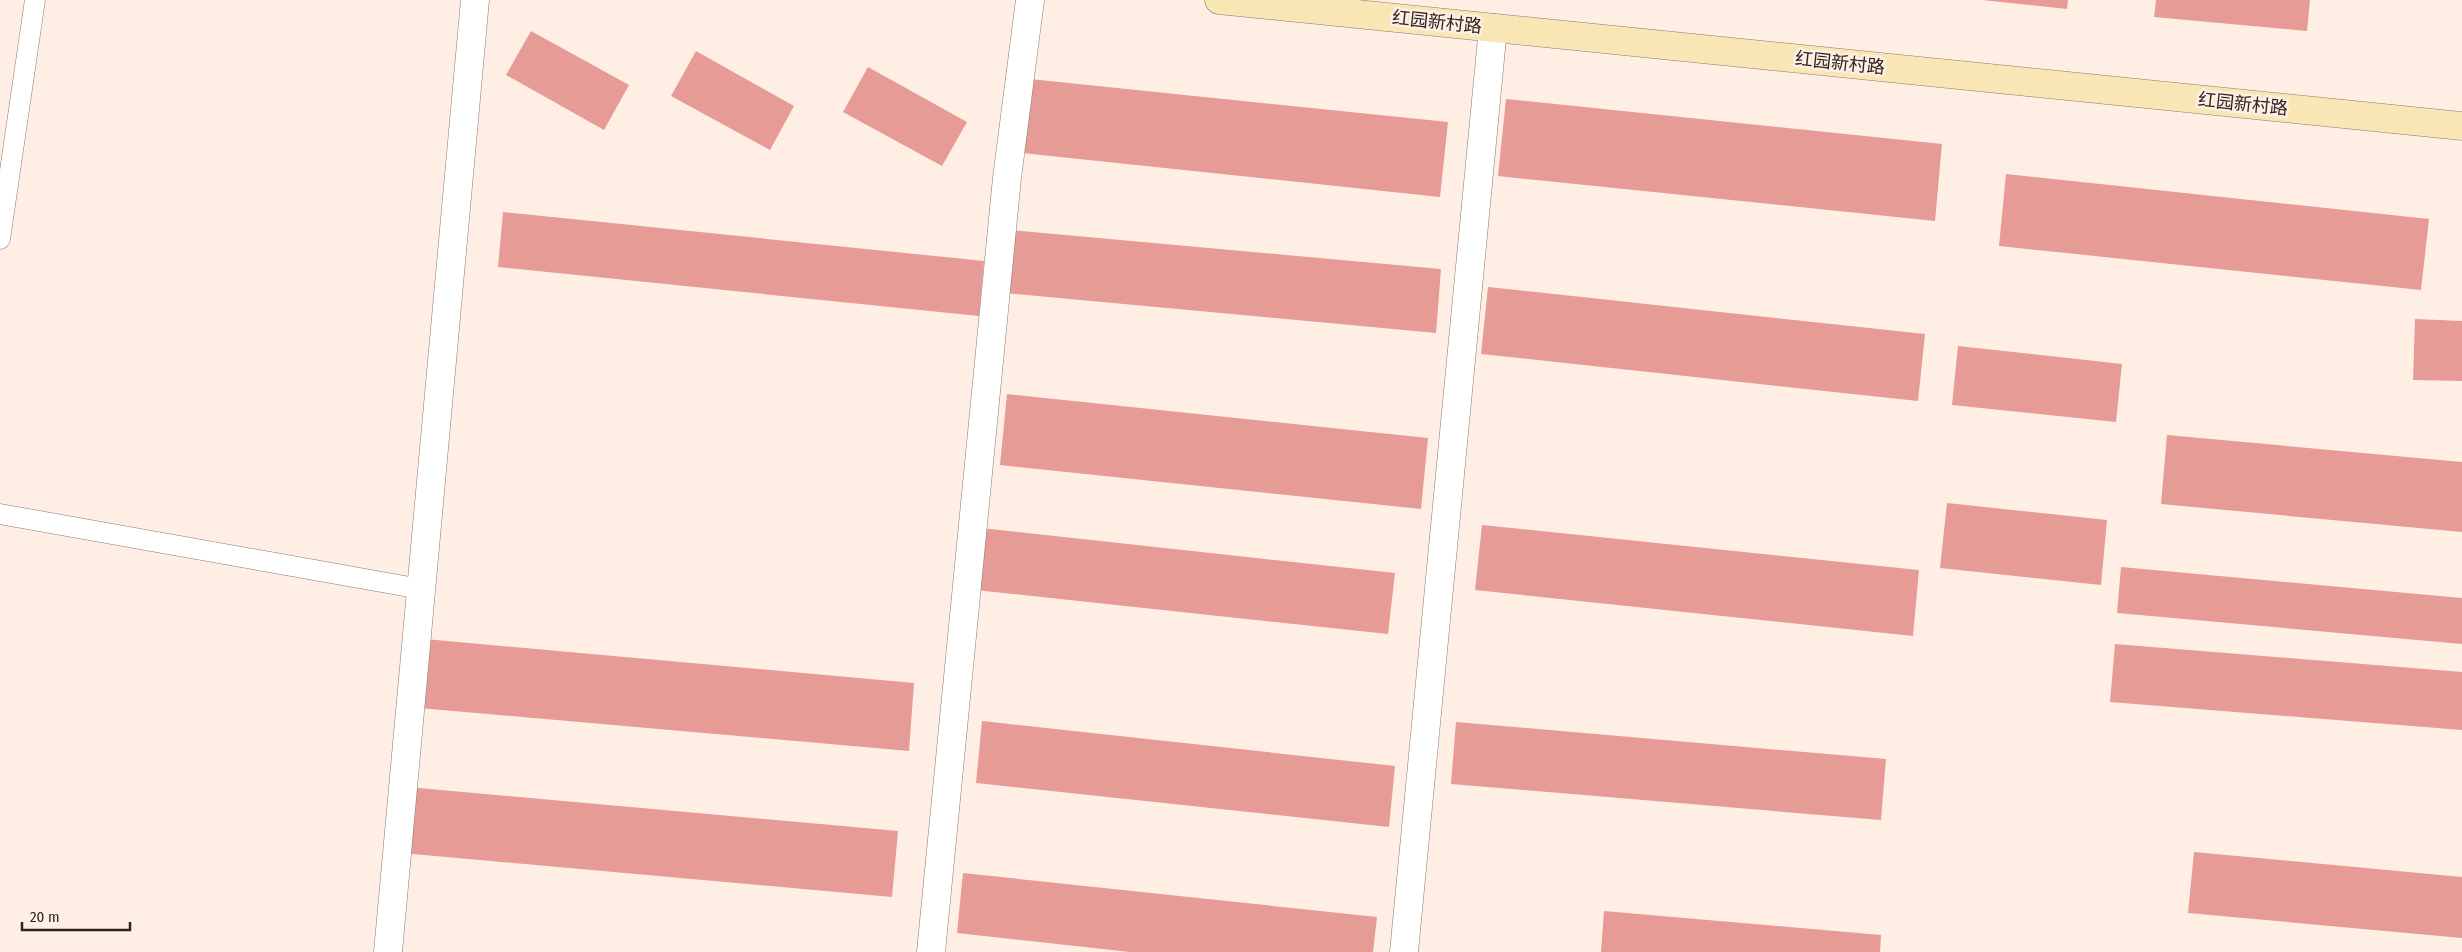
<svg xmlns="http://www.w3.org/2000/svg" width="2462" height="952" font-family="'Fira Sans Condensed','Noto Sans SC',sans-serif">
  <rect width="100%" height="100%" fill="#ffeee4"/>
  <g fill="#e69b96">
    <path d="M1982,0H2068L2067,9Z"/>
    <path d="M2156,0H2310L2307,31L2154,17Z"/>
    <path d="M531,31L629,85L604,130L506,75Z"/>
    <path d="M696,51L794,106L770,150L671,96Z"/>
    <path d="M868,67L967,122L942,166L843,112Z"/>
    <path d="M1030,79L1448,122L1440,197L1022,153Z"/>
    <path d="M1506,99L1942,144L1935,221L1498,176Z"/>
    <path d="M2006,174L2429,219L2421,290L1999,246Z"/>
    <path d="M503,212L984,261L979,316L498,267Z"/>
    <path d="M1010,230L1441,269L1436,333L1005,293Z"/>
    <path d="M1488,287L1925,334L1918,401L1481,354Z"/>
    <path d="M2415,319L2462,321V381L2413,380Z"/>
    <path d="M1958,346L2122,364L2116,422L1952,405Z"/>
    <path d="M1007,394L1428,438L1421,509L1000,465Z"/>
    <path d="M2167,435L2462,462V532L2161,504Z"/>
    <path d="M1947,503L2107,520L2101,585L1940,568Z"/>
    <path d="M1482,525L1919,570L1913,636L1475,590Z"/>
    <path d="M981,528L1395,573L1388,634L975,590Z"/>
    <path d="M2121,567L2462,598V644L2117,613Z"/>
    <path d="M425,639L914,683L909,751L419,708Z"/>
    <path d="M2115,644L2462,672V730L2110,702Z"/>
    <path d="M982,721L1395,766L1389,827L976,783Z"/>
    <path d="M1456,722L1886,759L1881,820L1451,784Z"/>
    <path d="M408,787L898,831L892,897L402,853Z"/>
    <path d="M2194,852L2462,877V938L2188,913Z"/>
    <path d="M963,873L1377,917L1373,952H1130L957,933Z"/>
    <path d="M1604,911L1881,935L1880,952H1601Z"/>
  </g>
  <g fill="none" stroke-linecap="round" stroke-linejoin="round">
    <g stroke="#897a71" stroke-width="21">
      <g id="service">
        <path d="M0,239L35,0"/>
        <path d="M0,514L421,589"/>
      </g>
    </g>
    <g stroke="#897a71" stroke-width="29">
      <g id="minor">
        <path d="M388,952L475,0"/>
        <path d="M931,952L1007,178L1030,0"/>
        <path d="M1404,952L1493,28"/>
      </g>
    </g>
    <g stroke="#897a71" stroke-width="29">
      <path id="secondary" d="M1219,0L2462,126"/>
    </g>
    <use href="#service" stroke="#fff" stroke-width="20"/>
    <use href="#minor" stroke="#fff" stroke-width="28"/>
    <use href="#secondary" stroke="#f9e6b5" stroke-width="28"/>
  </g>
  <g text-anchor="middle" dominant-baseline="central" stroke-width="5" stroke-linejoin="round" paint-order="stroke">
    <g font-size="18" fill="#2a2420" stroke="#ffeee4">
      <text transform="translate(1437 22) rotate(6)">红园新村路</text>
      <text transform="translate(1840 63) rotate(6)">红园新村路</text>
      <text transform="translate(2243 104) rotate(6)">红园新村路</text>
    </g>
  </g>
  <path d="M22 922v8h108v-8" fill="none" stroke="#2a2420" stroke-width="2.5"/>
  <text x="30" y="922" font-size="15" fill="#2a2420" stroke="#ffeee4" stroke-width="4" paint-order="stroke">20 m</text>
</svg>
